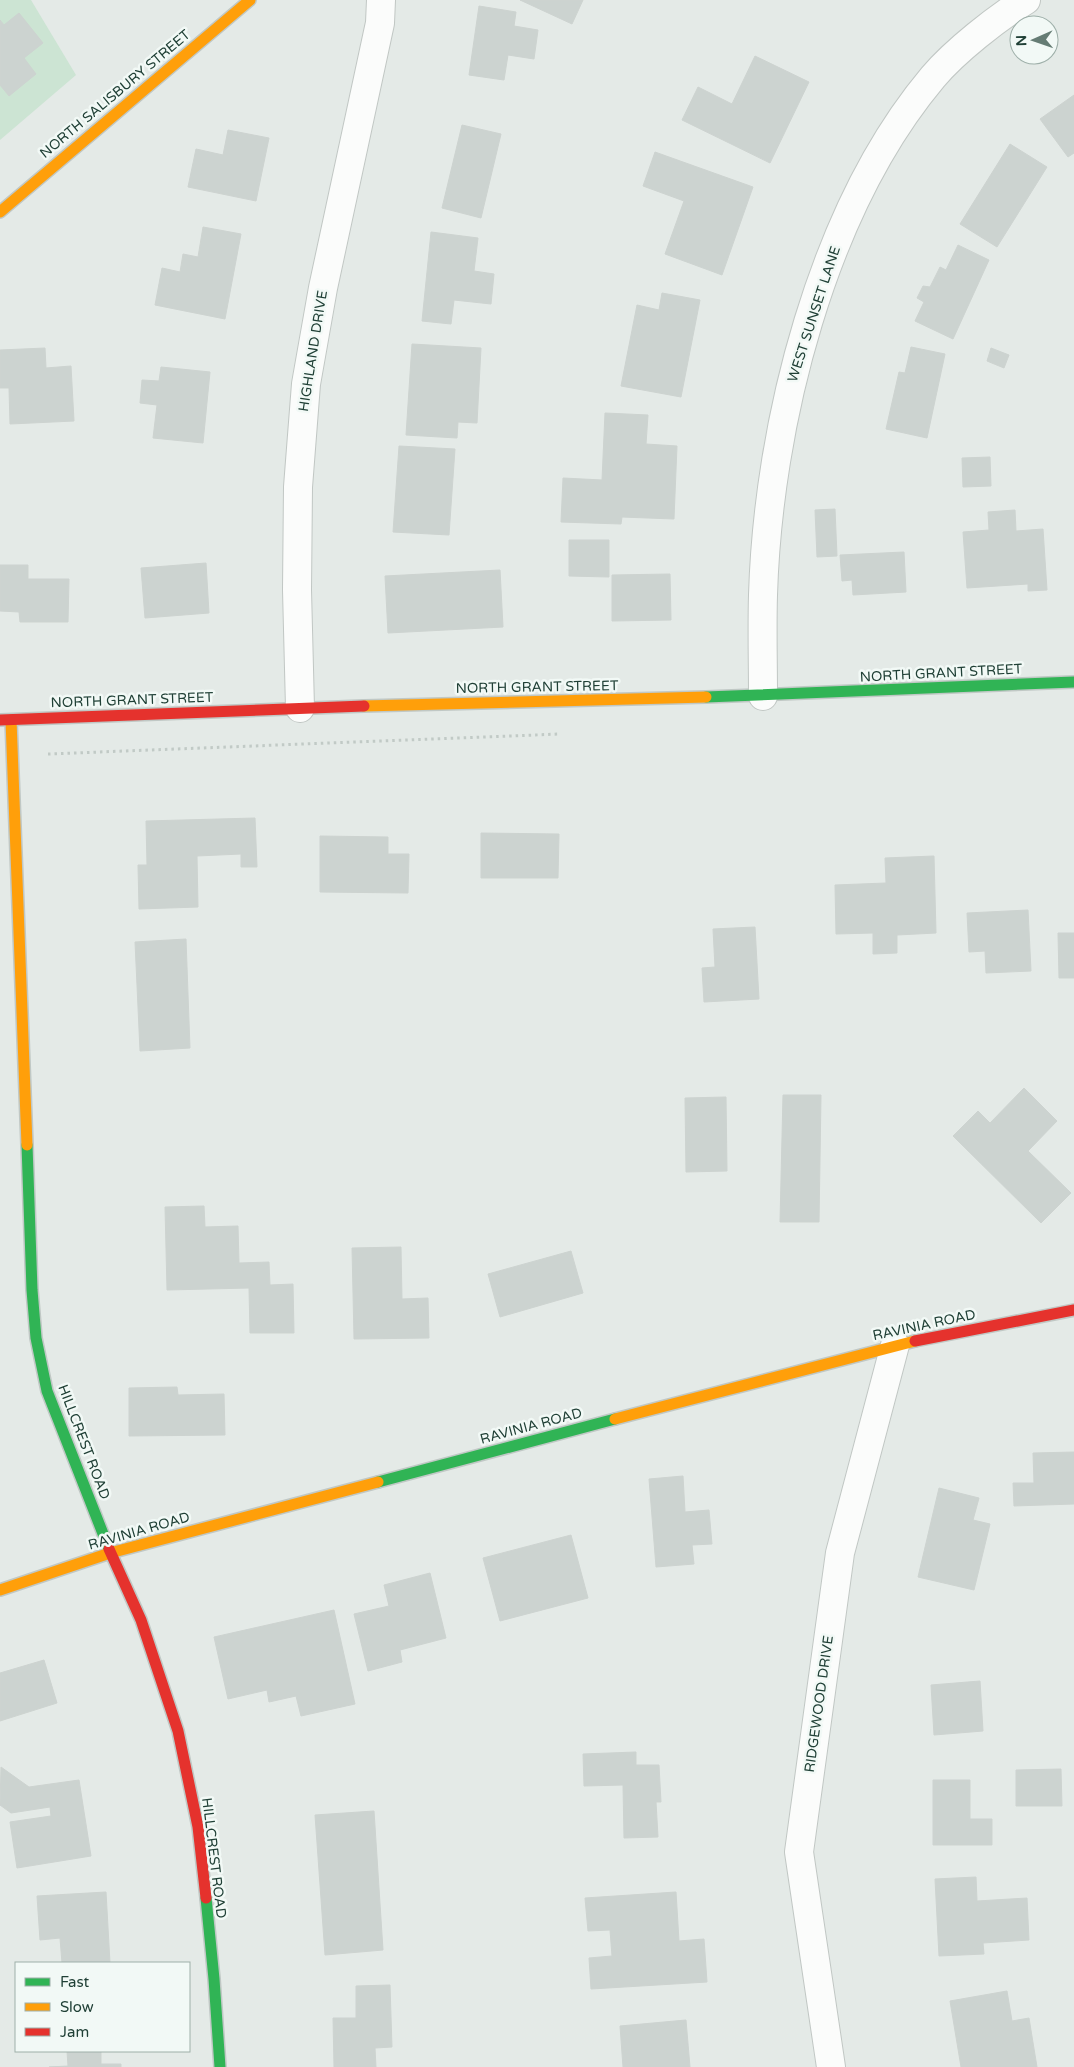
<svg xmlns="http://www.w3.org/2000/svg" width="1074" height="2067" font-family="'Varela Round',sans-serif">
  <rect width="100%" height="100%" fill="#e4eae7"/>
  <path fill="#cce4d3" d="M0,0H31L76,75L0,140Z"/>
  <g fill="#ccd3d0" stroke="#cdd3d0">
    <path d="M520,0H583L572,24Z"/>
    <path d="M479,6L516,12L514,26L538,30L534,59L508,55L504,80L469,75Z"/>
    <path d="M19,13L43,43L24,58L36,74L9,96L0,85V20L4,25Z"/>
    <path d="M755,56L809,82L770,163L682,120L698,87L732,104Z"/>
    <path d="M1074,95V153L1068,157L1040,119Z"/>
    <path d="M462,125L501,134L481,218L442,208Z"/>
    <path d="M228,130L269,138L256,201L188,187L196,149L223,155Z"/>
    <path d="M1010,144L1047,167L997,247L960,224Z"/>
    <path d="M655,152L753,187L722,275L665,254L684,201L643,186Z"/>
    <path d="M203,227L241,234L225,319L155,305L162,268L180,272L183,254L198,257Z"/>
    <path d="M431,232L478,238L474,271L494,274L491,304L454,300L451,324L422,321Z"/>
    <path d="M958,245L989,260L953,339L915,321L924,302L917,298L923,286L930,287L940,267L946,270Z"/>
    <path d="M662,293L700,300L681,397L621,386L637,305L659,310Z"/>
    <path d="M412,344L481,348L477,423L458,422L457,438L406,435Z"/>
    <path d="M911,347L945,354L927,438L886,429L899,372L905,373Z"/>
    <path d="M45,348L46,368L71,366L74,421L10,424L9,388H0V350Z"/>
    <path d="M991,348L1009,355L1004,368L987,361Z"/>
    <path d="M161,367L210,372L203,443L153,438L157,405L140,403L142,380L159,381Z"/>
    <path d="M605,413L648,415L646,444L677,446L674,519L622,517L621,524L561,522L563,478L602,480Z"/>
    <path d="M399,446L455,449L449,535L393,532Z"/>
    <path d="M990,457L991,486L963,487L962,458Z"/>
    <path d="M835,509L837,556L817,557L815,510Z"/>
    <path d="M1015,510L1016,531L1043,529L1047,590L1028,591V584L967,588L963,532L989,530L988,512Z"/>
    <path d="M569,540H609V577L569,576Z"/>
    <path d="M904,552L906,592L853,595L852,580L842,581L840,555Z"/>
    <path d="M206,563L209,613L145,618L141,568Z"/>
    <path d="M0,565H28V579H69L68,622H20L19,612L0,611Z"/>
    <path d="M500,570L503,627L388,633L385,576Z"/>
    <path d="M670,574L671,620L612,621V575Z"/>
    <path d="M255,818L257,867H241V854L197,856L198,907L139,909L138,865H147L146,821Z"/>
    <path d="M481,833L559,834L558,878H481Z"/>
    <path d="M320,836L388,837V854H409L408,893L320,892Z"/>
    <path d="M934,856L936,933L897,935V953L873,954V933L836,934L835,885L886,883L885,858Z"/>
    <path d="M1028,910L1031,971L986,973L985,951L969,952L967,913Z"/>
    <path d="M755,927L759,999L704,1002L702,968L715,967L713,929Z"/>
    <path d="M1058,933H1074V978H1059Z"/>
    <path d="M186,939L190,1048L140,1051L135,942Z"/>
    <path d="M1024,1088L1057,1121L1028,1151L1071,1193L1041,1223L953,1136L978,1111L990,1123Z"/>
    <path d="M783,1095H821L819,1222H780Z"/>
    <path d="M726,1097L727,1171L686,1172L685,1098Z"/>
    <path d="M204,1206L205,1227L238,1226L239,1263L269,1262L270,1285L293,1284L294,1333H250L249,1288L167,1290L165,1207Z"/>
    <path d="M401,1247L402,1299L428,1298L429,1338L354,1339L352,1248Z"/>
    <path d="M571,1251L583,1293L500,1317L488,1274Z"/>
    <path d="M177,1387L178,1395L224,1394L225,1435L129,1436V1388Z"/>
    <path d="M1074,1452V1504L1014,1506L1013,1483H1034L1033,1453Z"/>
    <path d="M683,1476L685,1512L709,1510L712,1544L692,1545L694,1564L656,1567L649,1479Z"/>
    <path d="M939,1488L979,1498L973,1520L990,1524L974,1590L918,1577Z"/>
    <path d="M571,1535L588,1598L500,1621L483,1558Z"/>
    <path d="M430,1573L446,1638L400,1650L402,1662L368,1671L354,1614L389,1606L384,1585Z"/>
    <path d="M334,1610L355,1704L301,1716L296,1696L269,1702L267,1690L228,1699L214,1637Z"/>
    <path d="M44,1660L57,1703L0,1721V1673Z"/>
    <path d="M980,1681L983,1731L934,1735L931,1685Z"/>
    <path d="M636,1752V1765H659L661,1802H656L658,1837L624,1838L623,1785L584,1786L583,1754Z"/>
    <path d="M1,1767L29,1787L79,1780L91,1856L17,1868L10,1822L51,1816L50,1807L11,1813L0,1805Z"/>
    <path d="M1061,1769L1062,1806H1016V1770Z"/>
    <path d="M933,1780H970V1819H992V1845H933Z"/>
    <path d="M374,1811L383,1950L325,1955L315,1815Z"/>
    <path d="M976,1877L977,1901L1027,1898L1029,1940L983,1943L984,1954L939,1956L935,1879Z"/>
    <path d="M106,1892L110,1963H62L60,1938L40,1940L37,1896Z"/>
    <path d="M676,1892L679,1941L704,1939L707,1982L591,1989L589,1958L612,1956L610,1930L588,1931L585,1898Z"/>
    <path d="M390,1985L392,2047L375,2048L376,2067H334L333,2018H356V1986Z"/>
    <path d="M1007,1991L1012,2021L1029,2018L1037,2067H961L950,2001Z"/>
    <path d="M686,2020L690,2067H623L620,2026Z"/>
    <path d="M67,2051H101V2064H121V2067H49L68,2066Z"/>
  </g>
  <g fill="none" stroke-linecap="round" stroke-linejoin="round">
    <g stroke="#c1c7c4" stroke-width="30">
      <g id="street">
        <path d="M763,696C763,663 762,629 763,595C768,425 822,209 933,77C955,51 997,18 1026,0"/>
        <path d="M300,708L297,590L298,487L306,384L323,288L380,23L381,0"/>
        <path d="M831,2067L799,1852L840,1553L895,1345"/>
      </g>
    </g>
    <g stroke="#c0c8c5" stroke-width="14">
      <g id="fast">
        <path d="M706,697L1074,682"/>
        <path d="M27,1145L32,1290L36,1338L47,1391L109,1549"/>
        <path d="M378,1482L615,1419"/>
        <path d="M206,1898L214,1979L220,2067"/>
      </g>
    </g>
    <g stroke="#c0c8c5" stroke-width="14">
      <g id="slow">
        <path d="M0,212L250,0"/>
        <path d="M364,706L706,697"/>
        <path d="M11,720L27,1145"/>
        <path d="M615,1419L915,1341"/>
        <path d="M0,1590L110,1553L378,1482"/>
      </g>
    </g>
    <g stroke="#c0c8c5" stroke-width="14">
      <g id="jam">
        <path d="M0,720L364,706"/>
        <path d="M915,1341L1074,1310"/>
        <path d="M109,1549L141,1620L178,1731L198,1827L206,1898"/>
      </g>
    </g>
    <path stroke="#c1cac6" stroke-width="3" stroke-dasharray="2.5 4" stroke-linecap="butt" d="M48,754L560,734"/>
    <use href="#street" stroke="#fbfcfb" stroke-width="28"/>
    <use href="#fast" stroke="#30b455" stroke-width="11"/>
    <use href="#slow" stroke="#ff9f0a" stroke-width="11"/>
    <use href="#jam" stroke="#e5322d" stroke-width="11"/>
  </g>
  <g text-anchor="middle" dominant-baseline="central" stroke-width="5" stroke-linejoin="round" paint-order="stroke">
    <g font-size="14" fill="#204036" stroke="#f2f9f6">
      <text transform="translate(115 94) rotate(-40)">NORTH SALISBURY STREET</text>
      <text transform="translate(814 314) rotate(-72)">WEST SUNSET LANE</text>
      <text transform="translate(313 351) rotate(-81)">HIGHLAND DRIVE</text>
      <text transform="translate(941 673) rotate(-3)">NORTH GRANT STREET</text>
      <text transform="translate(537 687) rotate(-1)">NORTH GRANT STREET</text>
      <text transform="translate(132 700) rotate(-2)">NORTH GRANT STREET</text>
      <text transform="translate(924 1325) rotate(-12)">RAVINIA ROAD</text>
      <text transform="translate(531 1426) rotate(-15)">RAVINIA ROAD</text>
      <text transform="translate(84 1442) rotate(69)">HILLCREST ROAD</text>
      <text transform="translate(139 1531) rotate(-16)">RAVINIA ROAD</text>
      <text transform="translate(819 1704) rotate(-82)">RIDGEWOOD DRIVE</text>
      <text transform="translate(214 1858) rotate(83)">HILLCREST ROAD</text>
    </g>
  </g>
  <rect x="15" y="1962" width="175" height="90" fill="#f2f9f6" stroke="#9eafa9"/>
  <rect x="25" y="1978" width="25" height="8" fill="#30b455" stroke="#9eafa9"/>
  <text x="60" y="1987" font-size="15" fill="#204036">Fast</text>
  <rect x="25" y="2003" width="25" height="8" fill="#ff9f0a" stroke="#9eafa9"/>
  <text x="60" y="2012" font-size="15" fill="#204036">Slow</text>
  <rect x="25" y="2028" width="25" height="8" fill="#e5322d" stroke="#9eafa9"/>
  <text x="60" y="2037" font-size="15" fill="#204036">Jam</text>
  <g transform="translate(1034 40) rotate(268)"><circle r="24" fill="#f2f9f6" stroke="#9eafa9"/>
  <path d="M0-4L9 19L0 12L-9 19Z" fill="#657c74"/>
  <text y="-8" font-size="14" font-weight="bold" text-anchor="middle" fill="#204036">N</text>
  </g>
</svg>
